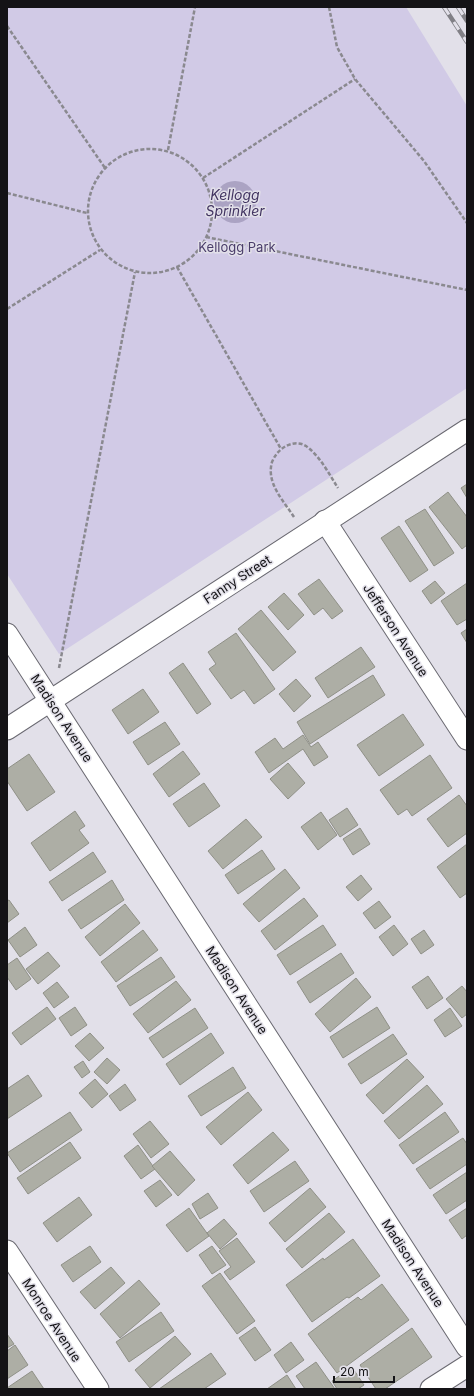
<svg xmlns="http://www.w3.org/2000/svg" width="474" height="1396" font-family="Inter,sans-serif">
  <rect width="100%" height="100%" fill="#e2e0e9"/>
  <path fill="#d1cae6" d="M7,7H406L467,106V388L59,654L7,574Z"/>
  <circle fill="#aba3c3" cx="235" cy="202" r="21"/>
  <g fill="#adaea5" stroke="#8f9087">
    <path d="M467,484V498L461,488Z"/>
    <path d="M448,492L467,517V545L462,549L429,507Z"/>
    <path d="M425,509L454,553L434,566L405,521Z"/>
    <path d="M399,526L428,570L410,582L381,538Z"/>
    <path d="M319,579L343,611L332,619L323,608L314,615L298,594Z"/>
    <path d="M435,581L445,593L431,604L422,591Z"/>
    <path d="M467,583V619L457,625L441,601Z"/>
    <path d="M284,593L304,615L288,630L268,607Z"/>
    <path d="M261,610L296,652L273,671L238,629Z"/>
    <path d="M467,629V643L461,633Z"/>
    <path d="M236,633L275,689L254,704L244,690L231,699L209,669L216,664L208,652Z"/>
    <path d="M361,647L375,667L328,698L315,678Z"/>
    <path d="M183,663L211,704L197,714L169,673Z"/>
    <path d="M373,675L385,695L310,744L297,722Z"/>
    <path d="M296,679L311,696L294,712L279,694Z"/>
    <path d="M143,689L159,712L128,734L112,710Z"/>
    <path d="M403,714L424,745L379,776L357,745Z"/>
    <path d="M165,722L180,744L148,765L133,742Z"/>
    <path d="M303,735L311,747L318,742L328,757L314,766L303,749L269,773L255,752L275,738L283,749Z"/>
    <path d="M183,751L200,774L169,797L153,774Z"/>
    <path d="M29,754L55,792L27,811L7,781V769Z"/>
    <path d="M430,755L452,788L412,816L407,809L398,815L380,790Z"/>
    <path d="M288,763L305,783L288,799L270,779Z"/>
    <path d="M204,783L220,806L189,827L173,804Z"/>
    <path d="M459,795L467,806V833L448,847L427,819Z"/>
    <path d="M347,808L358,825L340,837L329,820Z"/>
    <path d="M75,811L85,826L79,830L89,843L50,871L31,843Z"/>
    <path d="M321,812L337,835L318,850L301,827Z"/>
    <path d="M246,819L262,837L223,869L208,851Z"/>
    <path d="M360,828L370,844L353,855L343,839Z"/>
    <path d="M467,844V893L460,898L437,867Z"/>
    <path d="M262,850L275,869L238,894L225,875Z"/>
    <path d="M93,852L106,872L62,901L49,882Z"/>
    <path d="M285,869L300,888L259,922L243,904Z"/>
    <path d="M361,875L372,889L358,901L346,887Z"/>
    <path d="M112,880L124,900L81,929L68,910Z"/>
    <path d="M304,898L318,916L275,950L261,931Z"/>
    <path d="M9,900L19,914L7,923V901Z"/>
    <path d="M379,901L391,917L375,929L363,913Z"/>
    <path d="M125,904L140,923L100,956L85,937Z"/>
    <path d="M323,925L336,945L290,975L277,955Z"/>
    <path d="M394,925L408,944L393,956L379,937Z"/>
    <path d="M25,927L37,945L20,957L8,940Z"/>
    <path d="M143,930L158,950L116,982L101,962Z"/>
    <path d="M424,930L434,945L421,954L411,939Z"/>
    <path d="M48,952L60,966L38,984L26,969Z"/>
    <path d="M341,953L354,973L310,1003L297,982Z"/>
    <path d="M161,957L175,977L130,1006L117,986Z"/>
    <path d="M17,958L31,979L16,990L7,977V965Z"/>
    <path d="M428,976L443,998L427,1009L412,987Z"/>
    <path d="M356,978L371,997L330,1032L315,1014Z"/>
    <path d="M176,981L191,1000L148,1033L133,1014Z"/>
    <path d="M57,982L69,997L54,1008L43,993Z"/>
    <path d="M462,986L467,992V1014L462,1018L446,999Z"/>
    <path d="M47,1007L56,1019L21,1045L12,1033Z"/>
    <path d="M75,1007L87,1025L71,1036L59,1018Z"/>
    <path d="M377,1007L390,1028L343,1058L330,1037Z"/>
    <path d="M195,1008L208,1028L163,1058L149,1038Z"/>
    <path d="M450,1008L462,1026L445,1037L434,1020Z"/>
    <path d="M90,1033L104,1048L89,1061L75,1046Z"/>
    <path d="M211,1033L224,1053L180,1085L166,1064Z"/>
    <path d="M393,1034L407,1054L361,1084L348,1064Z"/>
    <path d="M107,1058L120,1070L107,1084L94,1072Z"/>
    <path d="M407,1059L424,1077L383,1114L366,1095Z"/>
    <path d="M83,1061L90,1072L82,1078L74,1067Z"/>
    <path d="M233,1067L246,1088L201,1116L188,1096Z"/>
    <path d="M28,1075L42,1096L7,1119V1089Z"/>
    <path d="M95,1079L108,1094L92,1108L79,1093Z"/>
    <path d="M125,1084L136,1100L120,1111L109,1096Z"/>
    <path d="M427,1085L443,1104L399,1139L384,1121Z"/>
    <path d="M248,1092L262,1110L221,1145L206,1127Z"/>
    <path d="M70,1112L82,1130L20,1172L7,1153Z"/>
    <path d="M445,1112L459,1132L413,1164L399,1145Z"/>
    <path d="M150,1121L169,1144L151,1158L133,1134Z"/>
    <path d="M273,1132L289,1150L248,1184L233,1165Z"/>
    <path d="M463,1138L467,1144V1164L430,1189L416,1169Z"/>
    <path d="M70,1142L81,1158L28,1194L17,1178Z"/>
    <path d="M138,1145L155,1169L141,1179L124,1156Z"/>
    <path d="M170,1151L195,1180L178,1196L152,1166Z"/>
    <path d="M295,1161L309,1181L264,1212L250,1191Z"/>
    <path d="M467,1172V1200L446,1214L433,1195Z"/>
    <path d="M160,1180L172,1195L156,1207L144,1191Z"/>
    <path d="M310,1188L326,1207L285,1242L269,1223Z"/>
    <path d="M208,1193L218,1208L200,1219L192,1204Z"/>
    <path d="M79,1197L92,1215L57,1242L43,1223Z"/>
    <path d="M189,1208L209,1236L187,1252L166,1225Z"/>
    <path d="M467,1208V1235L462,1239L449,1220Z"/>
    <path d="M329,1213L345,1232L302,1268L286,1249Z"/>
    <path d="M224,1219L237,1234L220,1249L207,1233Z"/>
    <path d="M237,1238L255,1262L230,1280L224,1272L231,1267L219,1251Z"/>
    <path d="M353,1239L380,1276L349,1298L347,1297L312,1322L286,1285L323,1258L324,1260Z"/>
    <path d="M90,1246L101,1262L73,1282L61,1265Z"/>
    <path d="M212,1246L226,1265L212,1274L199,1255Z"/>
    <path d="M111,1267L125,1283L95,1309L80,1292Z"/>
    <path d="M220,1273L255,1321L237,1334L202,1286Z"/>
    <path d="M139,1280L160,1304L120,1338L100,1314Z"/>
    <path d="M382,1284L409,1320L337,1373L308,1334L358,1297L361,1300Z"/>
    <path d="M161,1312L174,1331L129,1362L116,1342Z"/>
    <path d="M255,1327L271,1350L255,1361L239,1338Z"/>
    <path d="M412,1328L432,1357L385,1389H376L360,1365Z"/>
    <path d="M7,1334L14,1344L7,1348Z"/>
    <path d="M175,1336L191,1354L150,1388L135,1370Z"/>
    <path d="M291,1342L304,1360L286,1373L274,1355Z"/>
    <path d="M15,1345L28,1365L7,1379V1351Z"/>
    <path d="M211,1353L226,1374L204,1389H159Z"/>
    <path d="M316,1362L335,1389H305L296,1376Z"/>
    <path d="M352,1367L364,1385L358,1389H337L332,1381Z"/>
    <path d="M32,1371L44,1389H7V1388Z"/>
    <path d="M287,1375L296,1389H267Z"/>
  </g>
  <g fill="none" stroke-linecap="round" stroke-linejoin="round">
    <g stroke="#6a6971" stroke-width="23">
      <g id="minor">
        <path d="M325,521L467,739"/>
        <path d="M7,634L467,1347"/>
        <path d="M7,729L467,430"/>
        <path d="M7,1251L98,1389"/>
        <path d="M431,1389L467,1366"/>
      </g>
    </g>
    <g stroke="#8a898f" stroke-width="2.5" stroke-dasharray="4 2" stroke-linecap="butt">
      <path d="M329,7L337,47L355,79L424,161L467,223"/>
      <path d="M7,26L105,168"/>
      <circle cx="150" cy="211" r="62"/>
      <path d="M168,150L195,7"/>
      <path d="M203,178L355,79"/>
      <path d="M7,193L87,213"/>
      <path d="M206,237L467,290"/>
      <path d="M177,267L281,449"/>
      <path d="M7,309L100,250"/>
      <path d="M294,517C283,500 266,483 272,462C275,455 279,450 286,446C292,443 300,442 306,446C320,456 329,474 338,488"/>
      <path d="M59,668L135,272"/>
    </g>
    <use href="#minor" stroke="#fff" stroke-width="21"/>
    <g stroke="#818086" stroke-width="4.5">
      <g id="rail">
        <path d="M444,7L467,42"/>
        <path d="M458,7L467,21"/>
      </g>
    </g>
    <use href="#rail" stroke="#e2e0e9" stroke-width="3" stroke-dasharray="9" stroke-linecap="butt"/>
  </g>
  <g text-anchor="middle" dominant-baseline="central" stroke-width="3" stroke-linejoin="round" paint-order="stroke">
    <g font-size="13" fill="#4a3d6a" stroke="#e2e0e9">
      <text x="237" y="247">Kellogg Park</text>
    </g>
    <g font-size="13" fill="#141316" stroke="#e2e0e9">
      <text transform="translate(237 579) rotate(-33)">Fanny Street</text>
      <text transform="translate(396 630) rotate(57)">Jefferson Avenue</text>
      <text transform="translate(62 718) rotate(57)">Madison Avenue</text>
      <text transform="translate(237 990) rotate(57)">Madison Avenue</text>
      <text transform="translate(413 1263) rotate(57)">Madison Avenue</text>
      <text transform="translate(52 1320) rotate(57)">Monroe Avenue</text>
    </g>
    <g font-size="14" font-style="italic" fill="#423461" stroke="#e2e0e9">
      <text x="235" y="194">Kellogg<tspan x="235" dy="16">Sprinkler</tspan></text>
    </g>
  </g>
  <rect width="474" height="1396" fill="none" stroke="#141316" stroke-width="16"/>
  <path d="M334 1376v6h60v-6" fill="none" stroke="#141316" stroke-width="2"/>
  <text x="340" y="1376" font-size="12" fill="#141316" stroke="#e2e0e9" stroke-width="3" paint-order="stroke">20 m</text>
</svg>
